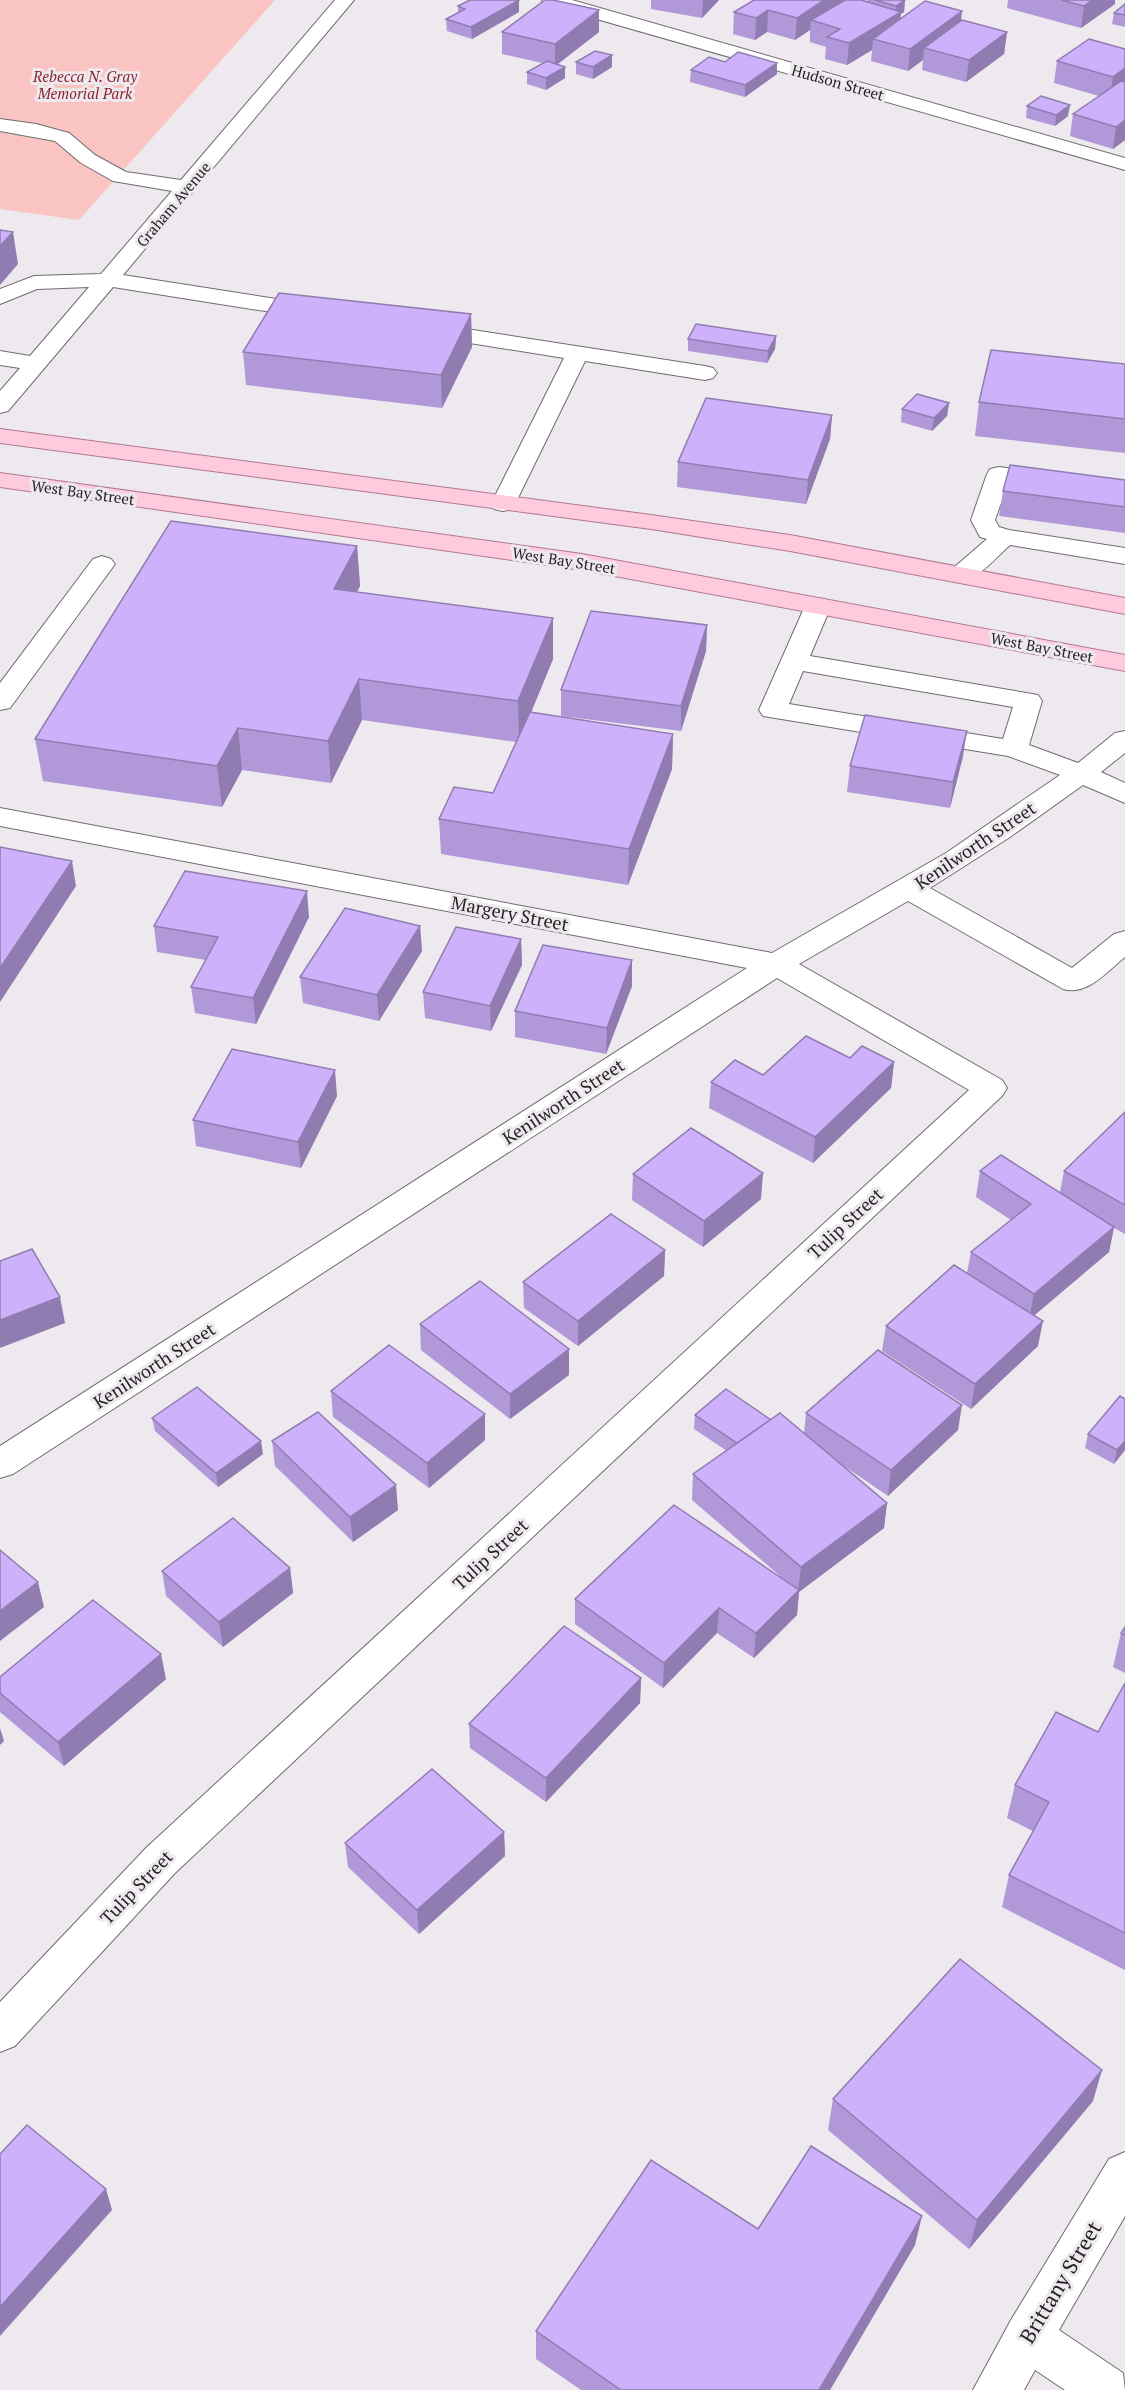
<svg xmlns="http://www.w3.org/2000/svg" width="1125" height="2390" font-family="'PT Serif',serif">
  <rect width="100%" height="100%" fill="#eee9ee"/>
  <path fill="#f9c4c2" d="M0,0H275L79,220L0,209Z"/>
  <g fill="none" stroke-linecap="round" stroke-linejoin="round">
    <g stroke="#6f6b6f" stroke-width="2">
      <g id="minor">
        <path d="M335,0H354L123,275L315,305L323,307L326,312L323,317L315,319L113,287L8,411L0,413V391L20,368L0,365V351L30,356L89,287L37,289L0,304V289L34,276L101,274L172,191L113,181L81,163L55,141L0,131V119L36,124L69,133L95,155L126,172L181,180Z"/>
        <path d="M542,0H572L1125,158V170L544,4Z"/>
        <path d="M428,323L705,366L713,368L717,373L713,378L705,380L585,361L515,504L512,509L503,511L494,509L491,504L564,358L420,335L417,330L420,325Z"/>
        <path d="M999,467L1125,484V498L1008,483L995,520L999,527L1009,530L1125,548V564L1010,545C994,559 974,586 951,580L947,575L951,570L987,539L980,537L971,520L987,474L990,469Z"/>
        <path d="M102,556L111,559L115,564L10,708L0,710V683L93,559Z"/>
        <path d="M818,598L827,600L831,606L810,656L1038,695L1042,701L1029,745L1078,763L1115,733L1125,731V753L1101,772L1125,783V803L1083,785L1010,837L930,888L1072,968L1114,934L1125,931V957C1107,971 1088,996 1063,989L908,901L799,964L1002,1080L1007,1088L1002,1096L175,1873L15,2046L0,2052V2002L147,1847L969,1090L777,978L13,1474L0,1478V1446L747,968L0,826V808L772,953L946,853L1060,775L1008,756L763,716L759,710L805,606L809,600ZM803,671L1013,707L1003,739L789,704Z"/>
        <path d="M1125,2152V2216L1059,2330L1123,2373L1125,2390H1065L1035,2370L1024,2390H973L1011,2320L1109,2159Z"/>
      </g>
    </g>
    <g stroke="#b1798f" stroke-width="2">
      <g id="major">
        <path d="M0,429L651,515L790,535L1125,598V614L790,551L651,529L0,443Z"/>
        <path d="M0,473L582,554L1125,655V671L582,570L0,487Z"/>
      </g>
    </g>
    <use href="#minor" fill="#fff" fill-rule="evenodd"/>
    <use href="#major" fill="#fdcade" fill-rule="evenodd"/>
  </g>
  <g fill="#b198d8">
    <path d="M519,0V12L472,39L447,31L446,19L458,13V6Z"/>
    <path d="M651,0H719L702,18L651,9Z"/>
    <path d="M754,0H866L864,1L867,2V0H905L904,12L901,14L900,20L961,21L1007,32L1004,54L966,82L922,70L923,60L908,71L871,61L872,50L847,65L825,59L826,47L810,42V30L795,40L767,32L755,40L733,34L734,12Z"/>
    <path d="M1008,0H1115V4L1081,28L1007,8Z"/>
    <path d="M1125,4V27L1112,24L1114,13Z"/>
    <path d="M502,32H599L558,64L565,67V78L546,90L527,84V72L542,63L502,54Z"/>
    <path d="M1125,49V140L1113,149L1070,136L1073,114L1099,96L1054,83L1057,61Z"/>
    <path d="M576,62L612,67L593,79L576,74Z"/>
    <path d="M691,70L777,74L745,97L690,82Z"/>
    <path d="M1027,106L1068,116L1055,126L1026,118Z"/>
    <path d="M471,314L472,347L442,408L246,385L243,352Z"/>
    <path d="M776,336L775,349L767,363L688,351V339Z"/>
    <path d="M1125,364V453L975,436L979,402Z"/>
    <path d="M949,403L947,416L932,431L901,422L902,409Z"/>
    <path d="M832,415L830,439L806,504L677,487L678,462Z"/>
    <path d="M1125,480V533L999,516L1003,491Z"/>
    <path d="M357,546L360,586L357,592L553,659L531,712L673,734L672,769L628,885L441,854L439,819L493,793L516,742L362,720L331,783L242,770L222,807L43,781L35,739Z"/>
    <path d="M707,625L706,651L681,731L561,716V690Z"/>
    <path d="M963,756L950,808L847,792L850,766Z"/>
    <path d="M309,917L256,1024L195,1013L191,987L206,960L157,952L154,926Z"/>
    <path d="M420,926L422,951L379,1021L303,1003L300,977Z"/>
    <path d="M521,939L522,965L491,1031L425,1018L423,992Z"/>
    <path d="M632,986L606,1054L515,1037V1011Z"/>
    <path d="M850,1058L894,1062L891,1088L813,1163L709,1108L711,1082L763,1075Z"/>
    <path d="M337,1096L301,1168L196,1146L193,1120Z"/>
    <path d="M1125,1112V1234L1114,1228L1109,1252L1034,1315L1038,1346L971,1409L882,1351L886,1326L967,1273L971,1252L1011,1220L976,1197L980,1171L1060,1192L1064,1171Z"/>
    <path d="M633,1174L761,1199L703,1247L632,1200Z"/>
    <path d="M665,1250L664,1276L578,1346L524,1308L523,1282Z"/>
    <path d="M420,1324L569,1375L510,1419L421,1350Z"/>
    <path d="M331,1391L485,1440L429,1488L333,1417Z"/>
    <path d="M806,1413L958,1430L888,1496L844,1466L887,1503L884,1528L799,1592L797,1615L754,1658L717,1633L663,1688L575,1624V1599L780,1576L692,1500L693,1474L727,1451L694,1429L695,1415L771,1420L804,1433Z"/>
    <path d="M152,1418L263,1454L218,1487L155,1431Z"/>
    <path d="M1088,1434L1125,1450L1114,1464L1085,1448Z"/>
    <path d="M272,1441L398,1510L353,1542L275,1466Z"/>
    <path d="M290,1568L293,1593L223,1647L166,1596L162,1571Z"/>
    <path d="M1125,1627V1673L1113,1667L1121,1633Z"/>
    <path d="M0,1677L166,1679L64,1766L0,1712Z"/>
    <path d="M641,1678L640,1703L546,1802L470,1748L469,1724Z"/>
    <path d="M1125,1683V1970L1002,1907L1009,1875L1033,1831L1007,1818L1015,1785L1098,1732Z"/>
    <path d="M504,1832L505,1856L419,1934L348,1867L345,1843Z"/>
    <path d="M833,2099L1093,2101L969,2249L828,2130Z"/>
    <path d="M758,2229L915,2245L830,2390H581L536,2359V2331Z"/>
  </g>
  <g fill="#907cb0">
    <path d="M519,0V12L472,39L471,27Z"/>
    <path d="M703,0H719L702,18Z"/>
    <path d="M824,0H842V9L811,20L810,30L795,40L797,18Z"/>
    <path d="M905,0L904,12L901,14L899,33L873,39L872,50L847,65L849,43L895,15L896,6Z"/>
    <path d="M1092,0H1115V4L1081,28L1084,6Z"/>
    <path d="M599,10V32L555,66V44Z"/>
    <path d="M768,10L767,32L755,40L756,18Z"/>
    <path d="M962,11L960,32L924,48L923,60L908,71L910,49Z"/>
    <path d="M1007,32L1004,54L966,82L969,60Z"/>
    <path d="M612,55V67L593,79V67Z"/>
    <path d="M777,63V74L745,97V85Z"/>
    <path d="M565,67V78L546,90V78Z"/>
    <path d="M1125,68V88L1110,99L1113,77Z"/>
    <path d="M1070,105L1068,116L1055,126L1056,115Z"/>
    <path d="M1125,120V140L1113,149L1116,127Z"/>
    <path d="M13,232L18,264L0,285V246Z"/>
    <path d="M471,314L472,347L442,408L441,375Z"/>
    <path d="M776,336L775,349L767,363L768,351Z"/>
    <path d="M949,403L947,416L932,431L934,418Z"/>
    <path d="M832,415L830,439L806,504L808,480Z"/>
    <path d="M357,546L360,586L337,630L334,589Z"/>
    <path d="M553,618V659L519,742L518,701Z"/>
    <path d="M707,625L706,651L681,731V706Z"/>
    <path d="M359,679L362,720L331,783L328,741Z"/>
    <path d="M238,728L242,770L222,807L217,766Z"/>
    <path d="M967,731L963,756L950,808L953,782Z"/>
    <path d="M673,734L672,769L628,885L629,849Z"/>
    <path d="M72,861L76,886L0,1002V968Z"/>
    <path d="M307,891L309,917L256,1024L253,998Z"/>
    <path d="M420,926L422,951L379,1021L377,995Z"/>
    <path d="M521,939L522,965L491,1031L490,1006Z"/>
    <path d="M632,960V986L606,1054L607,1028Z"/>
    <path d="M894,1062L891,1088L813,1163L815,1137Z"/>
    <path d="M335,1070L337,1096L301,1168L298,1142Z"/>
    <path d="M763,1173L761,1199L703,1247L704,1221Z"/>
    <path d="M1114,1227L1109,1252L1029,1320L1034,1294Z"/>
    <path d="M665,1250L664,1276L578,1346V1321Z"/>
    <path d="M60,1297L65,1323L0,1348V1320Z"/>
    <path d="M1043,1321L1038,1346L971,1409L975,1384Z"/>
    <path d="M569,1349V1375L510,1419V1394Z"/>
    <path d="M962,1405L958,1430L888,1496L891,1470Z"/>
    <path d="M485,1414V1440L429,1488L427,1463Z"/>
    <path d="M261,1441L263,1454L218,1487L216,1473Z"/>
    <path d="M1125,1441V1450L1114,1464L1117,1450Z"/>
    <path d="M396,1485L398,1510L353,1542L350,1517Z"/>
    <path d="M887,1503L884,1528L799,1592L797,1615L754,1658L756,1633L798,1591L801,1567Z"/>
    <path d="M290,1568L293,1593L223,1647L219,1622Z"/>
    <path d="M38,1582L44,1607L0,1641V1611Z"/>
    <path d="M719,1608L717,1633L663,1688L664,1663Z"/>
    <path d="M161,1654L166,1679L64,1766L58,1742Z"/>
    <path d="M641,1678L640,1703L546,1802V1778Z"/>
    <path d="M0,1728L4,1741L0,1745Z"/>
    <path d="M504,1832L505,1856L419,1934L417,1910Z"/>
    <path d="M1102,2070L1093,2101L969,2249L977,2220Z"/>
    <path d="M106,2189L112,2210L0,2336V2307Z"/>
    <path d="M922,2216L915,2245L830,2390H819Z"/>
  </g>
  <g fill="#ceb1fb" stroke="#907cb0" stroke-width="1.5">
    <path d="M470,0H519L471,27L446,19L465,9L458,6Z"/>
    <path d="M545,0H553L599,10L555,44L502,32Z"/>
    <path d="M754,0H824L797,18L768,10L756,18L734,12Z"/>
    <path d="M845,0H861L901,12L849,43L827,37L840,29L811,20Z"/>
    <path d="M875,0H905L896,6Z"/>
    <path d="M1061,0H1092L1084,6Z"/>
    <path d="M925,1L962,11L910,49L873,39Z"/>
    <path d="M1125,4V15L1114,13Z"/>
    <path d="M962,20L1007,32L969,60L924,48Z"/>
    <path d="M1089,39L1125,49V68L1113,77L1057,61Z"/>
    <path d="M595,51L612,55L593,67L576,62Z"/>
    <path d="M738,52L777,63L745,85L691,70L709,57L725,62Z"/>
    <path d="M547,61L565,67L546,78L527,72Z"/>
    <path d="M1121,81L1125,82V120L1116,127L1073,114Z"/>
    <path d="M1041,96L1070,105L1056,115L1027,106Z"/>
    <path d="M0,230L13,232L0,246Z"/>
    <path d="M279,293L471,314L441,375L243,352Z"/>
    <path d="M696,324L776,336L768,351L688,339Z"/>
    <path d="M991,350L1125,364V419L979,402Z"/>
    <path d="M917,394L949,403L934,418L902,409Z"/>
    <path d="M706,398L832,415L808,480L678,462Z"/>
    <path d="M1010,465L1125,480V507L1003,491Z"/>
    <path d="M171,521L357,546L334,589L553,618L518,701L359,679L328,741L238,728L217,766L35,739Z"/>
    <path d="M591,611L707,625L681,706L561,690Z"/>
    <path d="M530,712L673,734L629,849L439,819L454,787L493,793Z"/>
    <path d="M865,715L967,731L953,782L850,766Z"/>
    <path d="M0,847L72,861L0,968Z"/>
    <path d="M185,871L307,891L253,998L191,987L218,937L154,926Z"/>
    <path d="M345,908L420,926L377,995L300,977Z"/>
    <path d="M456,927L521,939L490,1006L423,992Z"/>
    <path d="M543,945L632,960L607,1028L515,1011Z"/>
    <path d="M806,1036L850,1058L862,1046L894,1062L815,1137L711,1082L735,1060L763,1075Z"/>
    <path d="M232,1049L335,1070L298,1142L193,1120Z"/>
    <path d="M1125,1112V1205L1064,1171Z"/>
    <path d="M691,1128L763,1173L704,1221L633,1174Z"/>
    <path d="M1001,1155L1114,1227L1034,1294L971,1252L1031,1204L980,1171Z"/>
    <path d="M611,1214L665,1250L578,1321L523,1282Z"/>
    <path d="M32,1249L60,1297L0,1320V1261Z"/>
    <path d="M954,1265L1043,1321L975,1384L886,1326Z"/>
    <path d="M480,1281L569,1349L510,1394L420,1324Z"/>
    <path d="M389,1345L485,1414L427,1463L331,1391Z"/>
    <path d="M878,1350L962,1405L891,1470L806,1413Z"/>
    <path d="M197,1387L261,1441L216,1473L152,1418Z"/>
    <path d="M726,1389L771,1420L737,1443L695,1415Z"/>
    <path d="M1120,1396L1125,1399V1441L1117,1450L1088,1434Z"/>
    <path d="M318,1412L396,1485L350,1517L272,1441Z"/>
    <path d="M780,1413L887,1503L801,1567L693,1474Z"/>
    <path d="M674,1505L799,1590L756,1633L719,1608L664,1663L575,1599Z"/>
    <path d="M233,1518L290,1568L219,1622L162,1571Z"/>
    <path d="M0,1550L38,1582L0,1611Z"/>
    <path d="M93,1600L161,1654L58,1742L0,1693V1677Z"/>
    <path d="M564,1626L641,1678L546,1778L469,1724Z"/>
    <path d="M1125,1627V1635L1121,1633Z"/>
    <path d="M1125,1683V1933L1009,1875L1049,1802L1015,1785L1056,1712L1098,1732Z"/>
    <path d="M432,1769L504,1832L417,1910L345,1843Z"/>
    <path d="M960,1959L1102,2070L977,2220L833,2099Z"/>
    <path d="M27,2125L106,2189L0,2307V2154Z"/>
    <path d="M811,2146L922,2216L819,2390H621L536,2331L651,2160L758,2229Z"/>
  </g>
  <g text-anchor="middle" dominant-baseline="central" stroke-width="6" stroke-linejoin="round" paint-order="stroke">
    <g font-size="15" font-style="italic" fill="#8b242e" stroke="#eee9ee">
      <text x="85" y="76">Rebecca N. Gray<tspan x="85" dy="17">Memorial Park</tspan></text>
    </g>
    <g font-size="15" fill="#262526" stroke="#eee9ee">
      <text transform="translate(838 82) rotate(16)">Hudson Street</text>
      <text transform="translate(173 204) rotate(-50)">Graham Avenue</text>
      <text transform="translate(83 492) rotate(8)">West Bay Street</text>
      <text transform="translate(564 560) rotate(9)">West Bay Street</text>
      <text transform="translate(1042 647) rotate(11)">West Bay Street</text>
    </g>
    <g font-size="18" fill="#262526" stroke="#eee9ee">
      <text transform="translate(975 845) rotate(-34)">Kenilworth Street</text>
      <text transform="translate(510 913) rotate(11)">Margery Street</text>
      <text transform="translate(563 1101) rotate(-33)">Kenilworth Street</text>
      <text transform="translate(845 1223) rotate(-43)">Tulip Street</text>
      <text transform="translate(154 1365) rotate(-33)">Kenilworth Street</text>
      <text transform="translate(490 1554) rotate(-43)">Tulip Street</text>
      <text transform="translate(136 1887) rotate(-46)">Tulip Street</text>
    </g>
    <g font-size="21" fill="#262526" stroke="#eee9ee">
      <text transform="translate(1060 2282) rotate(-59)">Brittany Street</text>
    </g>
  </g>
</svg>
